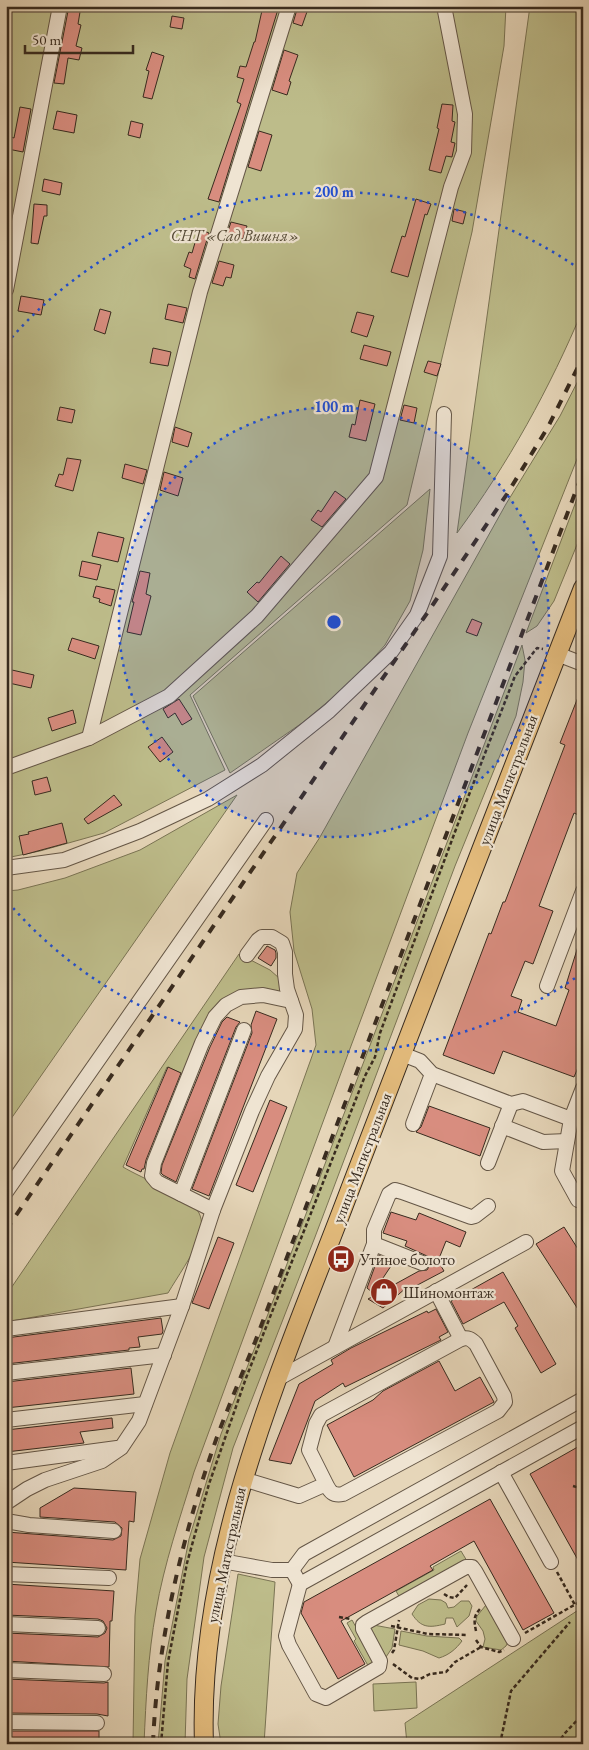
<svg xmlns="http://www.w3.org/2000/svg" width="589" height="1750" font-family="'EB Garamond',serif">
  <rect width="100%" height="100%" fill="#e6d6b9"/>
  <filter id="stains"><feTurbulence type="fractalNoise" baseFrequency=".004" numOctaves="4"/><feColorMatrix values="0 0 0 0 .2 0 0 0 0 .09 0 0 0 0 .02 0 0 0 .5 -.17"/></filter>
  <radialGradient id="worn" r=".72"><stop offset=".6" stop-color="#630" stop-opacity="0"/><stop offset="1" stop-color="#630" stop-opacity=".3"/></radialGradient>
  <g fill="#bdbc8a" stroke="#7a7454">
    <path d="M6,6H506L504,46L472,232L407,505L190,695L225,770L104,833L40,851L6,858Z"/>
    <path d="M530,6H583V309C550,388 508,464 457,533Z"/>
    <path d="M583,371V444L468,733L348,1054L194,1472C180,1518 164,1564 156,1611C148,1655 146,1699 144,1744H133L135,1616L140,1559L170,1453L316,1045L312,1009L294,951L290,912L297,873L320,837L506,504L560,416Z"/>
    <path d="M583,483V530L554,601L537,626L526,633Z"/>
    <path d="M430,489L423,550L410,601L385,645L354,680L302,723L230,773L193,696Z"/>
    <path d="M522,645L525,660L523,682L516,716L455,866L315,1237L233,1448L204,1557L187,1679L185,1744H158L165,1661L189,1539L221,1434L268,1314Z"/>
    <path d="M237,795L6,1126V891L18,890L65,878L140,850Z"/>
    <path d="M239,954L270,970L279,978L283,993L238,994L183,1074L167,1067L123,1167C141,1178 190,1197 199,1213C203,1221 202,1231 199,1239C191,1258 178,1276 168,1293L6,1322L7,1294Z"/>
    <path d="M461,1551L467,1561L400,1598L396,1591L434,1570L433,1567Z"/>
    <path d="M238,1574L275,1582L264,1744H221L218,1724L221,1686Z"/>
    <path d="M429,1599L441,1600L446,1603L448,1608L454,1607L461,1601H469L472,1606L469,1616L457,1627L453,1618H446L445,1624C429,1628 421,1628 412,1614L418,1605Z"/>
    <path d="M486,1605L508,1642L506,1646L501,1650L483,1647L485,1639L483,1631L476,1621L477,1616Z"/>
    <path d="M583,1607V1744H407L405,1723Z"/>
    <path d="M352,1620L377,1665L370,1669L354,1641L356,1639L347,1623Z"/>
    <path d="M368,1624L395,1629L392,1648L384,1660Z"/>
    <path d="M401,1631L427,1636L459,1638L462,1641C456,1649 449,1655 439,1658L423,1651L399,1645Z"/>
    <path d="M416,1682L417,1708L374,1711L373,1684Z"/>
  </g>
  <g fill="#d88d7f" stroke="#382b1f">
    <path d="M69,6H81L78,24L81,25L76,46L82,48L79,60L68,58L64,84L54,83Z"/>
    <path d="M263,6H279L219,202L208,199L241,104L237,102L244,79L237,77L240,66L246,67L254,42H255Z"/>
    <path d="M298,6H309L302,26L293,23Z"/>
    <path d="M172,16L184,18L182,29L170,27Z"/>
    <path d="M284,50L298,55L289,81L291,82L287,95L272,90Z"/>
    <path d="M152,52L164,56L152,99L143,97L149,71L146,70Z"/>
    <path d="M442,104L453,105L452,121L455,122L451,142L455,143L452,157L446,156L441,173L429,170L439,129L437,128Z"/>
    <path d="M20,107L31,109L23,152L8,149L11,137L14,138Z"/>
    <path d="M57,111L77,115L74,133L53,129Z"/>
    <path d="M131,121L143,124L140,138L128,135Z"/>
    <path d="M259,131L272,135L261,171L248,167Z"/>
    <path d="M44,179L62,183L60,195L42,191Z"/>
    <path d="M416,199L431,204L427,215L425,214L408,277L391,272L402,236L405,237Z"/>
    <path d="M34,204L47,205V216H44L38,244L31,243Z"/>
    <path d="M454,209L466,212L463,224L452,221Z"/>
    <path d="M231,222L247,226L243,239L227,234Z"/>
    <path d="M199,229L209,233L195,279L189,277L191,269L184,266L189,252L192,253Z"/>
    <path d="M219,261L234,265L231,278L226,277L223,286L212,283Z"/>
    <path d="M21,296L44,300L41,315L18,311Z"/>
    <path d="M168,304L187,308L183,323L165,319Z"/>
    <path d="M100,309L111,312L105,334L94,330Z"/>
    <path d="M357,312L374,316L367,337L351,332Z"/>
    <path d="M364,345L391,352L387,366L360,359Z"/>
    <path d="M153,348L171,352L168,366L150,363Z"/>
    <path d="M428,361L441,364L437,376L424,372Z"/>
    <path d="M360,400L375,404L366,441L349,437L352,424L355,425Z"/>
    <path d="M404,405L417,408L414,423L400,420Z"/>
    <path d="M60,407L75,410L72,423L57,420Z"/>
    <path d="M175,427L192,433L188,447L172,442Z"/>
    <path d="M67,458L81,460L73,491L55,486L59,474L63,475Z"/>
    <path d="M125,464L147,470L143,484L122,478Z"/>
    <path d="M164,472L183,478L178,496L160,490Z"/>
    <path d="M335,491L346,499L322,527L311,520L318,510L321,512Z"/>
    <path d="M98,532L124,538L118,562L92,556Z"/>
    <path d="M281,556L290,564L258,602L247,592L257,582L259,583Z"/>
    <path d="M82,561L101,565L97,580L79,576Z"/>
    <path d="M140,571L150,573L146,594L151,596L141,635L127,632L134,602H132Z"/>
    <path d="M96,586L115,590L111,606L99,602L100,599L93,597Z"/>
    <path d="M472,619L482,623L477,636L466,632Z"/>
    <path d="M72,638L99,646L95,659L68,650Z"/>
    <path d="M12,670L34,675L31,688L9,683Z"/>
    <path d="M582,687L583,817L574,813L539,906L553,911L533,964L525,961L511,996L522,1000L518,1012L556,1026L569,990L565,988L580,940H583V1056L574,1077L503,1051L494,1074L443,1055L489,933L491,934L503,902H505L565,745L560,743Z"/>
    <path d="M179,699L192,719L182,725L175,713L168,718L163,709Z"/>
    <path d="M73,710L76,723L52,731L48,718Z"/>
    <path d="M162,737L173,752L160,762L148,747Z"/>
    <path d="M47,777L51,791L35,795L32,781Z"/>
    <path d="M114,795L122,805L88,824L84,819Z"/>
    <path d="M62,823L67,843L23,855L19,836L29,834L28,832Z"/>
    <path d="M267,946L275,950L276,953V958L271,966L258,958Z"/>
    <path d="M256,1011L277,1019L209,1196L192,1189L252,1033L251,1025Z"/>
    <path d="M227,1017L240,1022L236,1027L176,1182L163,1175L161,1173L162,1165L210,1047L222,1022Z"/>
    <path d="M168,1067L181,1073L146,1160L144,1169H142L141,1172L126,1165Z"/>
    <path d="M270,1100L287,1107L253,1192L236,1185Z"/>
    <path d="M429,1106L490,1128L480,1156L416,1132L421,1127Z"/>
    <path d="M391,1212L416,1220L419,1213L466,1232L460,1247L446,1241L438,1261L405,1246L407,1241L383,1233Z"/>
    <path d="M564,1227L583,1257V1317L536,1244Z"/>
    <path d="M218,1237L234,1243L209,1309L192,1303Z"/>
    <path d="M379,1255L393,1263L373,1293L367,1288Z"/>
    <path d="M438,1261L444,1271L408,1290L407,1287L383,1308L368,1299L419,1271L427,1270L430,1265Z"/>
    <path d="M503,1272L556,1364L541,1373L515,1328L518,1326L504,1302L463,1324L451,1301Z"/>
    <path d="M436,1309L448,1332L439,1337L441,1340L345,1387L343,1383L315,1401L291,1464L269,1460L299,1384L333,1364L331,1360L351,1348L427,1311L428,1313Z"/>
    <path d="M161,1318L163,1331L162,1334L138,1337L140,1347L129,1348V1350L6,1364V1338Z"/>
    <path d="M439,1361L455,1391L480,1377L494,1402L354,1477L327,1425L373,1400L383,1391Z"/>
    <path d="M131,1368L134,1394L6,1408V1382Z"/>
    <path d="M112,1418L113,1428L80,1432L84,1443L6,1452V1430Z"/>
    <path d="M583,1444V1569L530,1474Z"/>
    <path d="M74,1488L136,1492L134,1522L129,1521L126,1570L6,1562V1532L113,1540L121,1536L122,1528L115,1522L40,1517V1508Z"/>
    <path d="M490,1499L554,1613L523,1630L474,1541L430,1566L433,1570L341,1621L365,1664L338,1679L301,1613L304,1602Z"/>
    <path d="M6,1584L114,1591L112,1621H110L109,1667L6,1661V1633L98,1637L105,1633L107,1628L103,1621L98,1619L6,1615Z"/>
    <path d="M6,1679L104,1683L108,1682V1716L97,1714L6,1713Z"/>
    <rect x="6" y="1731" width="93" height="13"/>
  </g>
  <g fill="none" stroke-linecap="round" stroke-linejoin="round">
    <g stroke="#645646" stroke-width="16">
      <g id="minor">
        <path d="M6,290L60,6"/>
        <path d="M557,654L583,664"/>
        <path d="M89,738L200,292L289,6"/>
        <path d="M6,768L89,738L169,696L257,616L376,477L451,187L464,152L465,114L444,6"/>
        <path d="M6,868L64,860L140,831L208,799L262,765L329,711L391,652L417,615L440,556L444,414"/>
        <path d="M547,986L583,891"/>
        <path d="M402,1054L420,1061L432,1074L511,1104L523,1101L571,1119L583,1088"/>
        <path d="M571,1119L562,1171L578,1200"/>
        <path d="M413,1124L432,1074"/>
        <path d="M502,1126L543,1142L567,1141"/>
        <path d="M488,1163L511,1104"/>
        <path d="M6,1192L266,820"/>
        <path d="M181,1194L244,1030"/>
        <path d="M213,1210L157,1182L152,1176L154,1163L202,1043L215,1017L226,1005L241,997L263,995L291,1001"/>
        <path d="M374,1244L422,1263"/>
        <path d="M436,1291L461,1339"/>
        <path d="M6,1329L182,1306"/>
        <path d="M335,1347L374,1244V1230L389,1194L395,1190L402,1192L471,1217L475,1216L488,1206"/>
        <path d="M6,1373L164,1355"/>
        <path d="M279,1378L526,1242"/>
        <path d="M6,1420L145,1404"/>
        <path d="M6,1463L117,1448"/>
        <path d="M501,1472L551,1562"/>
        <path d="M243,1479L299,1496L326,1484C330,1492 333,1496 343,1494L498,1411L505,1402L504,1396L476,1344C471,1339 468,1337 461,1339L321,1415L316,1424L309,1450L326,1484"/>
        <path d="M6,1503L27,1489L45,1480L102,1461L121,1448L139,1421L182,1306L213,1210L252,1111L268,1076L295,1029L296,1015L287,989L285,974V952L282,943L272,937H262L258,940L247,955"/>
        <path d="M6,1521L29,1525L114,1531"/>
        <path d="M222,1561L272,1570H292L300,1584L583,1427"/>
        <path d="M292,1570L304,1554L583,1399"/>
        <path d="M6,1574L109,1578"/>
        <path d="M300,1584L286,1636L289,1645L316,1694L326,1698L379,1667L380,1661L363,1629V1625L367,1622L466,1567H472L475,1571L513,1639"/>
        <path d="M6,1624L98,1628"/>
        <path d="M6,1670L104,1674"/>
        <path d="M6,1722L97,1723"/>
      </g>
    </g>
    <g stroke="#382b1f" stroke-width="20">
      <path id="major" d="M204,1744C197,1550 285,1362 352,1184C428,985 506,786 583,588"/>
    </g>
    <g stroke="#382b1f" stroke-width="2.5" stroke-dasharray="4 2.5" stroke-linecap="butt">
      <path d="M573,1486L583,1489"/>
      <path d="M557,1572L575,1605"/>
      <path d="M444,1594L449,1597L455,1598L467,1585"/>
      <path d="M339,1617L351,1619"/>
      <path d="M391,1626L428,1634L468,1635"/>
      <path d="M476,1631C474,1621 473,1616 481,1608"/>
      <path d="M525,1633L583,1600"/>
      <path d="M476,1640L481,1647L499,1652L504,1650"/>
      <path d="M392,1653L394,1650L399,1620"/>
      <path d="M393,1664L412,1678L420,1679L430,1674L446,1672L455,1662L481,1647"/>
      <path d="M161,1744L168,1662L187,1563L209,1484L246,1378L365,1076L375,1057L380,1033L465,805L515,676L537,648L543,649"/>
      <path d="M500,1744L511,1691L570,1622"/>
      <path d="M557,1744L566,1732L583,1714"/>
    </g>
    <use href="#minor" stroke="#efe4d2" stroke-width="14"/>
    <use href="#major" stroke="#e3bb7c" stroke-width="18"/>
    <g stroke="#382b1f" stroke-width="4" stroke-dasharray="9 9" stroke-linecap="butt">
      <path d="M6,1230L434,603L507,494L548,427L583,357"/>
      <path d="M153,1744C157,1641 183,1533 217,1437C229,1405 242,1374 255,1342L583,472"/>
    </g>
  </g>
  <circle cx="334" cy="622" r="215" fill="#1d4ed8" fill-opacity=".12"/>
  <g fill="none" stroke="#1d4ed8" stroke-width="2.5" stroke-dasharray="2.5 5">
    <circle cx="334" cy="622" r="215"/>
    <path d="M581 974A430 430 0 0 1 7 901M7 343A430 430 0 0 1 581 270"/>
  </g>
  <defs>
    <g id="bus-disc" transform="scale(1.4375)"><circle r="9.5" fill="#8f2418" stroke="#efe4d2"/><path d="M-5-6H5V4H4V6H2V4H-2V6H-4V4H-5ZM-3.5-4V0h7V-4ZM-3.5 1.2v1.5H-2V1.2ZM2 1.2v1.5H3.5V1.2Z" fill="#fff"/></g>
    <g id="shop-disc" transform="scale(1.4375)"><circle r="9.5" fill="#8f2418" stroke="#efe4d2"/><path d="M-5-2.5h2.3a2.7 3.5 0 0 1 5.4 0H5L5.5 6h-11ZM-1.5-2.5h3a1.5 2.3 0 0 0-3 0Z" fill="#fff"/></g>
  </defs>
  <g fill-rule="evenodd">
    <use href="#bus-disc" x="341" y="1259"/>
    <use href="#shop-disc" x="384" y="1292"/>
  </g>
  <g text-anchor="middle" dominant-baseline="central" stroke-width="4.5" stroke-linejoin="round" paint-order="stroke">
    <g font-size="16" font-style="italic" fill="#534834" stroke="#efe4d2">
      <text x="235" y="235">СНТ «Сад Вишня»</text>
    </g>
    <g font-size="16" fill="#382b1f" stroke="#efe4d2">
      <text transform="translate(508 780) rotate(-69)">улица Магистральная</text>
      <text transform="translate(362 1158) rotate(-69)">улица Магистральная</text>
      <text transform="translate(226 1555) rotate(-78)">улица Магистральная</text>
    </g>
    <g font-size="16" fill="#382b1f" stroke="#efe4d2" text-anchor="start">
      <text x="360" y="1259">Утиное болото</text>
      <text x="403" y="1292">Шиномонтаж</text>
    </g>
  </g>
  <circle cx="334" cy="622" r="8" fill="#1d4ed8" stroke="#efe4d2" stroke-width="2.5"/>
  <g font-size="15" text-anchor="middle" font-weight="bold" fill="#1d4ed8" stroke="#efe4d2" stroke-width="4.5" stroke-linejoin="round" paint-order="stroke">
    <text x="334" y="197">200 m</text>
    <text x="334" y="412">100 m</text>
  </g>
  <rect width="589" height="1750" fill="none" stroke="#e6d6b9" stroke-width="25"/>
  <rect x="8" y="8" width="574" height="1735" fill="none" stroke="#382b1f" stroke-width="2.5"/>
  <rect x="12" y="12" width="564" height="1725" fill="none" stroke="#382b1f"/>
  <path d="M25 45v8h108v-8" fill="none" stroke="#382b1f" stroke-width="2.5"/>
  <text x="32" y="45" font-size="15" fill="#382b1f" stroke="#efe4d2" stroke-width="4" paint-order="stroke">50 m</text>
  <rect width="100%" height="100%" filter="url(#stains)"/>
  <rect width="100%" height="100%" fill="url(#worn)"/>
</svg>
